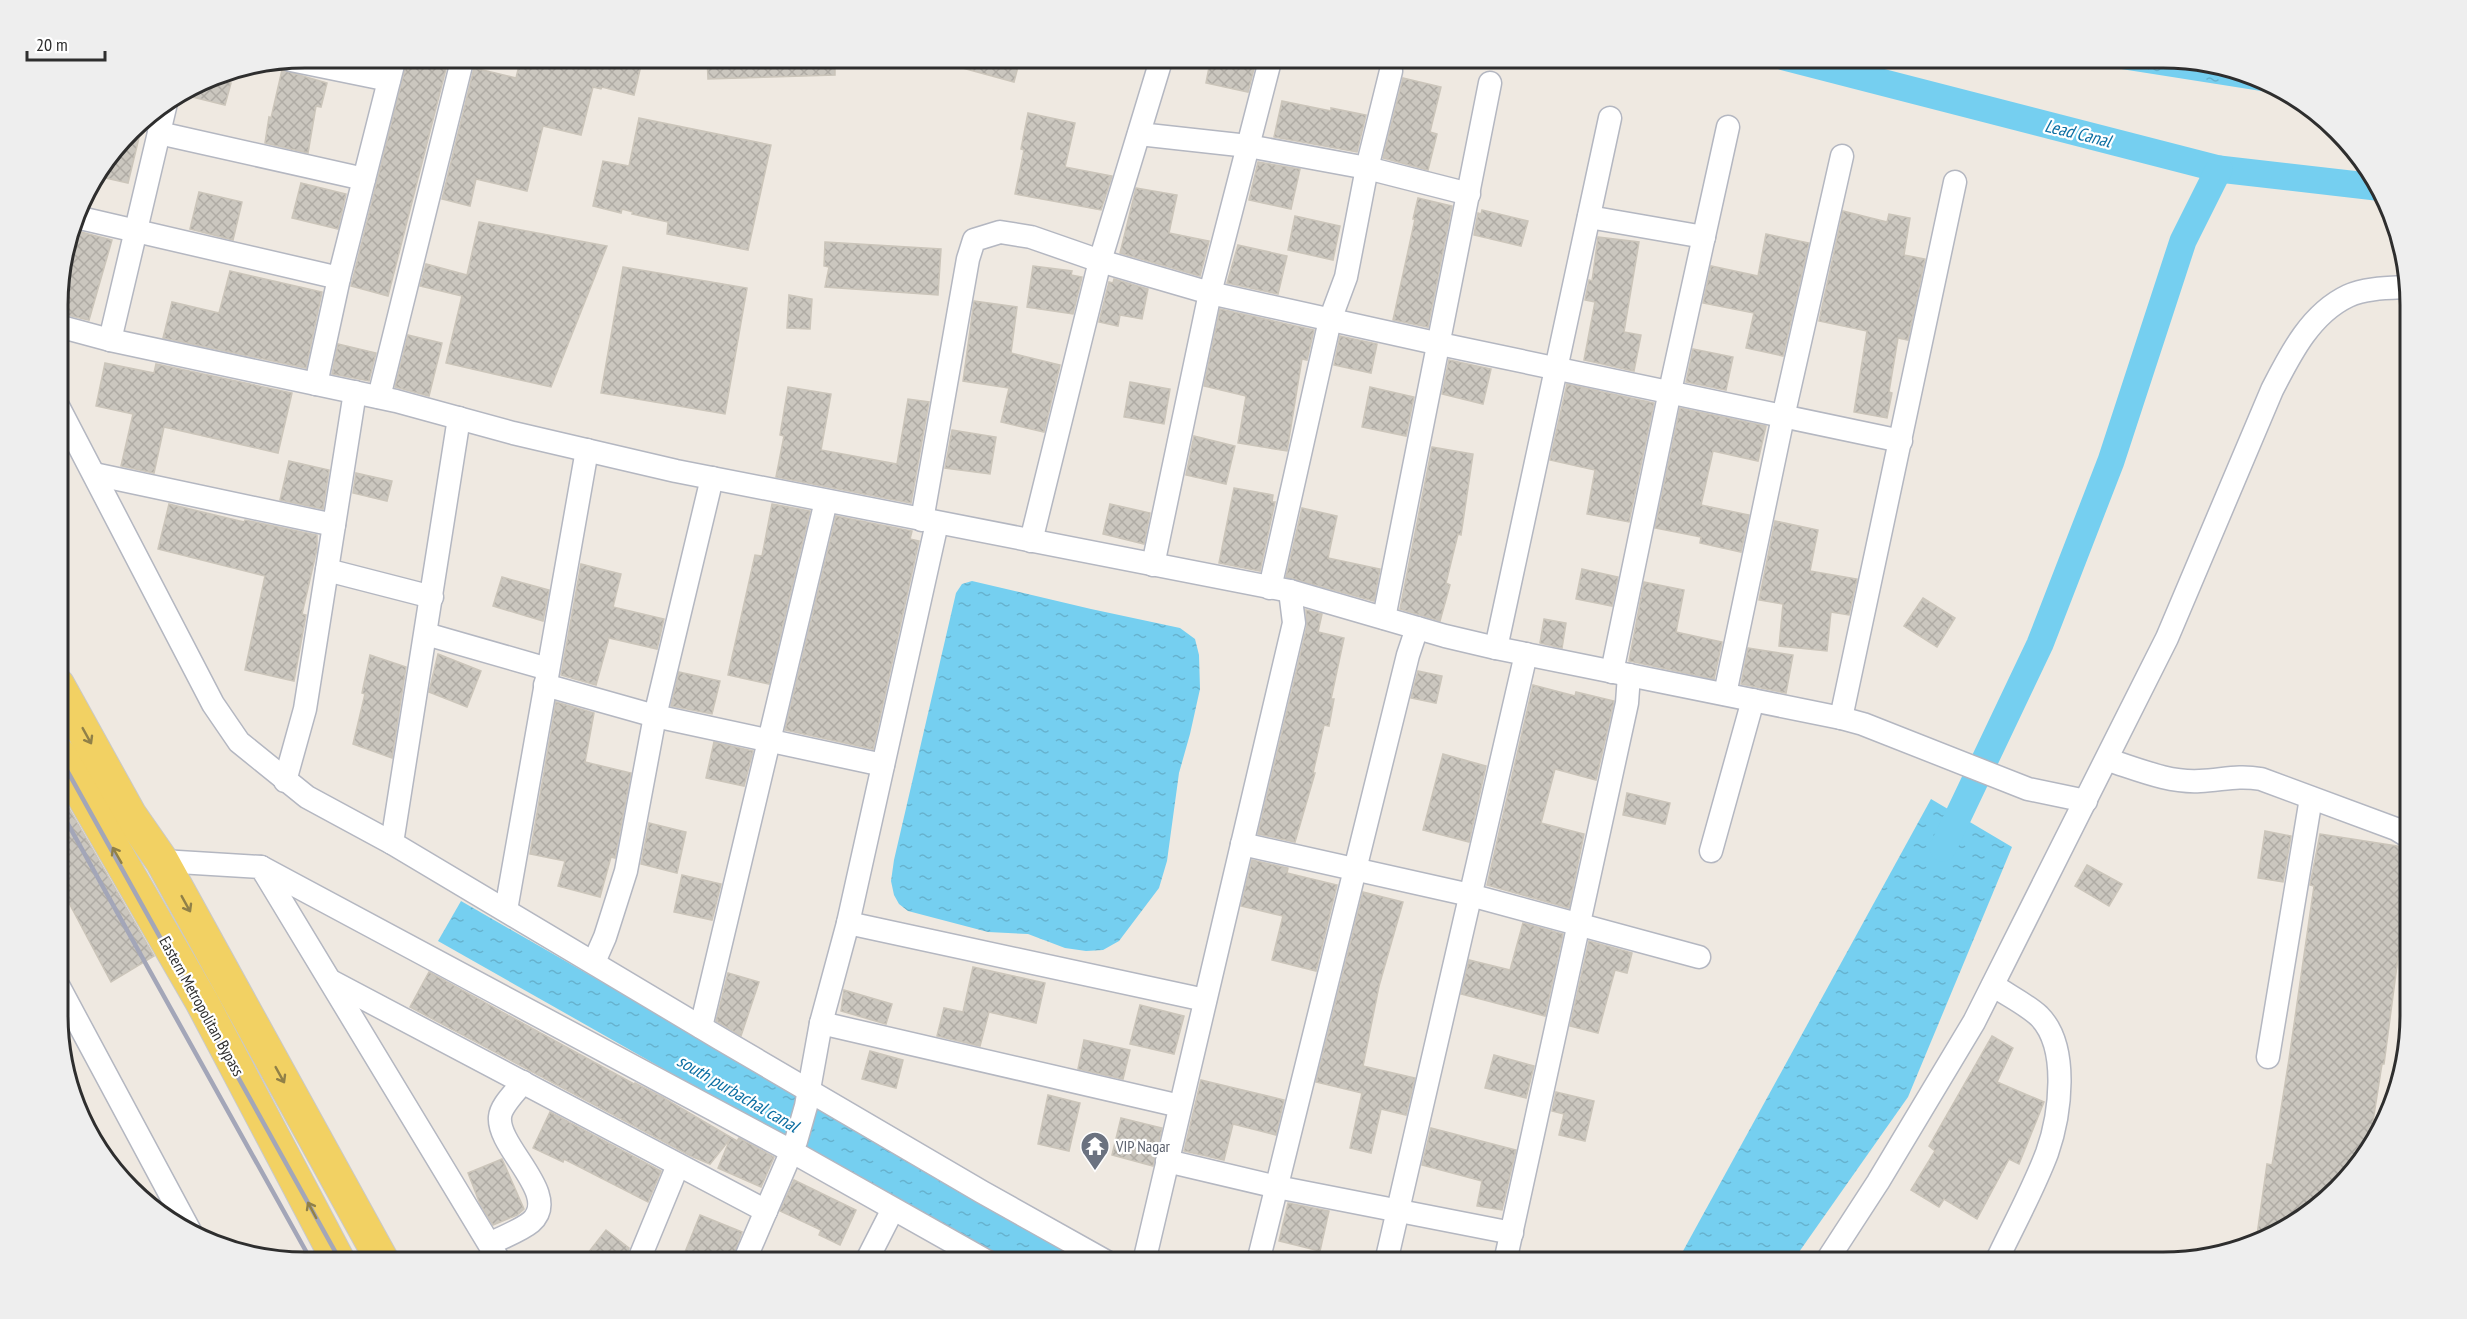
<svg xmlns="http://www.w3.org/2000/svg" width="2467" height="1319" font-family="'PT Sans Narrow',sans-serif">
  <defs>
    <pattern id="water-ripples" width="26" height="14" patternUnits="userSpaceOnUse" patternTransform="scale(1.5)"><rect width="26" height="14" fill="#75cff0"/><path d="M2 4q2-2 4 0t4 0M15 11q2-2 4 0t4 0" fill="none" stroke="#66b2ce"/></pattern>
    <pattern id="building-cross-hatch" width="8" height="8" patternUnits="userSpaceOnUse" patternTransform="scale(1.5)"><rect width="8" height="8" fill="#cbc7bf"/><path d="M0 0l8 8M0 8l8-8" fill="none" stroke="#afaba4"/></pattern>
  </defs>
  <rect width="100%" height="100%" fill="#efe9e1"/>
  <g fill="url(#water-ripples)">
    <path d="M2045,57H2163L2272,83L2292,96Z"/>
    <path d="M972,581L1091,609L1180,628L1195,639L1199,655L1200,689L1190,734L1179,773L1167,861L1159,888L1119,941L1103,950L1086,951L1065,948L1028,934L988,932L908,911L899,904L894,895L891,881L894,860L956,593L962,584Z"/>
    <path d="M1931,799L2012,847L1908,1097L1792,1262H1677Z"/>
    <path d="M461,901L1089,1262H1004L438,941Z"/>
  </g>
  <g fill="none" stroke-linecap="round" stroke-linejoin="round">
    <g stroke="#75cff0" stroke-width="27">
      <path d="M1784,57L2219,169L2376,187"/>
      <path d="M1943,848L2040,644L2111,461L2183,241L2219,169"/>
    </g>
  </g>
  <g fill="url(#building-cross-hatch)" stroke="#cbc5ba" stroke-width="1.5">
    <path d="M408,57H449L388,296L351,286Z"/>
    <path d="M521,57H643L634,95L602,87L601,89L593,87L581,135L543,126L527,191L476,179L470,206L442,199L474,68L516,78Z"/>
    <path d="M707,57H835V75L708,79Z"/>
    <path d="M957,57H996L1019,63L1014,82L955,66Z"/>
    <path d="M1211,57H1257L1248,92L1206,83Z"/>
    <path d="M282,70L327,83L321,107L316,106L308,153L265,143L269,117L271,118Z"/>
    <path d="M207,77L231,83L225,105L180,94Z"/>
    <path d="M1403,78L1441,87L1430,132L1437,134L1428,170L1383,158Z"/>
    <path d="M1282,101L1331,111V108L1366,115L1357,152L1274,137Z"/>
    <path d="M1028,113L1075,123L1065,167L1112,176L1101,210L1015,194L1024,150L1021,149Z"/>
    <path d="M144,117L128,183L97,176L141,119Z"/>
    <path d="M639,118L771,145L748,250L667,234L668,222L632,214L633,212L622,209L621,213L593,206L603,161L629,166Z"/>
    <path d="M1258,162L1300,169L1291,209L1249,200Z"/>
    <path d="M301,183L346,194L338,229L292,218Z"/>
    <path d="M1136,188L1177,195L1169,233L1209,241L1200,276L1120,253Z"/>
    <path d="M199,192L242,202L233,240L190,229Z"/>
    <path d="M1418,198L1452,206L1428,327L1393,320L1415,219H1413Z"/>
    <path d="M1482,210L1528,221L1521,246L1474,235L1478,213L1481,214Z"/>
    <path d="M1843,211L1887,222L1889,214L1910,218L1904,255L1925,259L1908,340L1898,338L1889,392L1892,393L1887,418L1854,412L1867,331L1819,321Z"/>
    <path d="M1295,216L1340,226L1333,260L1288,250Z"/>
    <path d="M479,222L607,246L551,387L446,363L462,296L420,286L426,264L467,275Z"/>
    <path d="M73,230L112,240L89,320L58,313V288Z"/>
    <path d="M1766,234L1809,243L1783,356L1746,348L1754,313L1703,303L1711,266L1758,276Z"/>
    <path d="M1598,237L1639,242L1624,332L1641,335L1634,371L1584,360L1595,302L1585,300L1589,280L1592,281Z"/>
    <path d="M825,242L941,249L938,295L825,287L829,267L824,266Z"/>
    <path d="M1238,245L1287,256L1278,294L1227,283Z"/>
    <path d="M1033,266L1072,271L1071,275L1082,277L1073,314L1027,307Z"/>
    <path d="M623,267L747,288L725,414L601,393Z"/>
    <path d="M230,271L322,292L306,368L163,338L172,302L219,313Z"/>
    <path d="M1114,279L1148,289L1142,319L1120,315L1118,326L1099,322L1109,282L1113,283Z"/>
    <path d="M789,295L812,299L810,329L787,328Z"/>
    <path d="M974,301L1017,307L1011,353L1060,365L1044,432L1001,422L1009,388L963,381Z"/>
    <path d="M1220,309L1314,330L1307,360L1302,359L1287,451L1238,443L1246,396L1204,386Z"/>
    <path d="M408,335L442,343L429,396L395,387Z"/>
    <path d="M1340,336L1377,344L1371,373L1334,365Z"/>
    <path d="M338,344L376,353L369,381L332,374Z"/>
    <path d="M1693,349L1733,357L1726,390L1686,382Z"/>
    <path d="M1449,360L1491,369L1483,404L1442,394Z"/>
    <path d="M105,363L154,373L156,364L292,393L278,453L164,427L154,473L121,466L133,414L96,406Z"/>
    <path d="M1130,382L1170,389L1164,424L1124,417Z"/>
    <path d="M1567,384L1654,403L1629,522L1587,514L1595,470L1550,460Z"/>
    <path d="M788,387L831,394L821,450L897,464L908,399L929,402L911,503L776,477L784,436L780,435Z"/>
    <path d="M1370,387L1414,397L1406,436L1362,427Z"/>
    <path d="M1680,408L1766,426L1758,461L1713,451L1701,505L1749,515L1741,552L1700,543L1701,537L1655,528Z"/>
    <path d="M952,430L996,437L990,474L945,468Z"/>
    <path d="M1194,436L1235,446L1226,484L1186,475Z"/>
    <path d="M1432,447L1473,454L1461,535L1458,534L1446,583L1450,585L1440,621L1400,609Z"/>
    <path d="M289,461L329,470L323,509L280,500Z"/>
    <path d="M356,473L392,481L387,501L353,493Z"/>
    <path d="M1234,488L1273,495L1272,502H1275L1260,571L1219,563Z"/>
    <path d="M169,504L244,522L245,520L317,535V549L302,614L306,615L294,681L245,670L265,576L158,549Z"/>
    <path d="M772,504L810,511L769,684L728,675L755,555L762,556Z"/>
    <path d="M1110,504L1150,513L1144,544L1103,534Z"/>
    <path d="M1302,508L1337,516L1328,558L1380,569L1374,601L1286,577Z"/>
    <path d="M836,516L912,531L910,539L919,541L873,749L785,730Z"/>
    <path d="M1775,521L1818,530L1810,571L1857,579L1849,615L1831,612L1827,651L1779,646L1783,604L1759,600Z"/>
    <path d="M581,564L621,574L613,607L664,619L657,649L609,638L596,685L561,675Z"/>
    <path d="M1582,569L1618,577L1612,606L1576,599Z"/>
    <path d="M502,577L549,590L543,621L493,606Z"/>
    <path d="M1644,582L1684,590L1676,632L1722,642L1714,679L1629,661Z"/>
    <path d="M1923,598L1955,618L1937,647L1904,626Z"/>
    <path d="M1306,610L1322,614L1318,632L1344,638L1331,699H1334L1329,726L1324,725L1313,773H1315L1295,842L1258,834L1307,626Z"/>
    <path d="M1544,619L1566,623L1562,648L1540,643Z"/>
    <path d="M1748,648L1793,655L1786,693L1741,684Z"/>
    <path d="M438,654L481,671L467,707L429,692Z"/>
    <path d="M370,655L406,667L392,758L353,744L365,694L362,693Z"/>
    <path d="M1418,671L1442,676L1436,703L1411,698Z"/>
    <path d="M679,672L720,681L712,714L671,706Z"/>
    <path d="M1533,685L1575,696L1576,692L1614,701L1596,780L1555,769L1541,823L1584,834L1569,908L1487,885Z"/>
    <path d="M556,702L594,713L585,762L631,773L615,858L611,857L600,897L558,886L565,861L530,854Z"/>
    <path d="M714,742L753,751L744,786L706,778Z"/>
    <path d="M1443,754L1486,766L1469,842L1423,830Z"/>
    <path d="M59,791L154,956L111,982L59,884Z"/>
    <path d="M1627,793L1670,803L1665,824L1623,815Z"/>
    <path d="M649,823L686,832L677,873L641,864Z"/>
    <path d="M2265,831L2291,836L2283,882L2258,878Z"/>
    <path d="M2320,834L2397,846L2410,850L2405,905L2384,1064H2382L2369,1147L2348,1178L2300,1221L2256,1242L2267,1164L2272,1165L2289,1059L2314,886L2310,885Z"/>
    <path d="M1252,860L1288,868L1287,873L1337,885L1316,971L1272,960L1283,916L1241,906Z"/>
    <path d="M2087,865L2122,884L2109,906L2075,886Z"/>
    <path d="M682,875L721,884L712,920L674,912Z"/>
    <path d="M1363,892L1403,902L1379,986L1363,1066L1415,1078L1406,1115L1381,1109L1371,1153L1350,1148L1362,1093L1316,1082Z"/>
    <path d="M1523,923L1563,934L1545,1016L1461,994L1469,960L1510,970Z"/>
    <path d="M1589,941L1632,953L1627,973L1615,970L1598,1033L1570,1026Z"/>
    <path d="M973,967L1045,983L1036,1023L989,1012L980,1046L937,1036L944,1008L963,1012Z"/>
    <path d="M429,972L634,1084L635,1083L662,1097L737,1141L739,1138L774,1157L761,1187L718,1168L730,1139L710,1164L691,1156L410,1007Z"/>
    <path d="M728,973L759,982L741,1036L716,1021Z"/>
    <path d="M844,990L892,1004L886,1024L841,1011Z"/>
    <path d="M1140,1005L1184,1016L1174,1054L1130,1044Z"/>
    <path d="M1992,1036L2013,1048L1997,1082L2044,1102L2019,1164L2009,1159L1977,1219L1944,1199L1939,1207L1911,1190L1935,1151L1929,1146Z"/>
    <path d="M1084,1040L1130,1050L1123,1079L1078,1069Z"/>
    <path d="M870,1051L903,1060L896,1088L862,1079Z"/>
    <path d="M1494,1055L1534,1066L1526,1098L1485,1088Z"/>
    <path d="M1201,1080L1284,1100L1276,1135L1233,1124L1224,1160L1184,1151Z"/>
    <path d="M1556,1092L1594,1101L1585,1141L1559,1135L1564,1114L1552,1111Z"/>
    <path d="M1048,1095L1080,1103L1069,1151L1038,1144Z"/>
    <path d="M550,1112L661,1171L648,1202L564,1159L563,1162L533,1148Z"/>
    <path d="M1121,1118L1162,1128L1153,1166L1112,1155Z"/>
    <path d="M1431,1128L1516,1150L1502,1210L1477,1206L1482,1181L1422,1165Z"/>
    <path d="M502,1159L524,1209L517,1215L493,1225L480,1204L468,1173Z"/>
    <path d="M794,1180L856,1210L840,1245L819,1235L821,1230L780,1211Z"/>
    <path d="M1288,1203L1329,1211L1320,1251L1279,1241Z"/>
    <path d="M700,1215L742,1232L731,1262H681Z"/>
    <path d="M606,1230L629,1248L625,1262H581Z"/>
  </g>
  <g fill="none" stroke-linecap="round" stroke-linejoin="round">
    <g stroke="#b4b7c1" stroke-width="25">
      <g id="minor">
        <path d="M291,60L389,80"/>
        <path d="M159,133L364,179"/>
        <path d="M1139,134L1248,146L1367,168L1469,194"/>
        <path d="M76,217L339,278"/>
        <path d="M1589,217L1704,237"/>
        <path d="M58,326L110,340L396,401L513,433L676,471L1290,591L1445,636L1496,648L1841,718L1863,724L2028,789L2086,801"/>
        <path d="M110,340L166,103"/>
        <path d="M316,384L339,278L395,57"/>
        <path d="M379,397L463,57"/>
        <path d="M58,406L213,704L239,742L307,797L392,843L719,1038L982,1192L1107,1262"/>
        <path d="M94,474L334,525"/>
        <path d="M922,520L968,259L974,240L1000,232L1031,237L1100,261L1210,293L1440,344L1901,441"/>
        <path d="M1031,541L1100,261L1162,57"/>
        <path d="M1153,565L1210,293L1270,61"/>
        <path d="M327,570L432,597"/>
        <path d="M1270,588L1330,320L1346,277L1367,168L1391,71"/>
        <path d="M1384,618L1490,83"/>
        <path d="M426,634L548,669"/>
        <path d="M1496,648L1610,118"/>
        <path d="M1612,672L1670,391L1728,127"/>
        <path d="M545,685L655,716L883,765"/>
        <path d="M1725,694L1783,417L1842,156"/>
        <path d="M1841,718L1955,182"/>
        <path d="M2108,760C2137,769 2169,783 2200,781C2223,780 2237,775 2261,779L2396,829L2409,837"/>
        <path d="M285,781L305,709L355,392"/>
        <path d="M392,843L459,418"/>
        <path d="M1242,844L1470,895L1699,957"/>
        <path d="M1711,851L1753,700"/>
        <path d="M162,861L261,867L500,1262"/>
        <path d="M261,867L791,1151L988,1262"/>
        <path d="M506,910L587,450"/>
        <path d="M848,923L1205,1000"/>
        <path d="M594,962L605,937L626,871L655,716L712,478"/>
        <path d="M331,981L766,1211"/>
        <path d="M1993,985C2007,995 2026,1004 2039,1016C2070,1047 2060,1116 2047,1153C2033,1190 2013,1226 1996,1262"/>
        <path d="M59,987L192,1235"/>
        <path d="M821,1023L1180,1106"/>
        <path d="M701,1027L826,501"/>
        <path d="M2268,1057L2311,798"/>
        <path d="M1167,1161L1277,1187L1512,1233"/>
        <path d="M490,1244C502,1237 520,1231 531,1222C562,1195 497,1148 500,1117C501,1105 516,1092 523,1082"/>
        <path d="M638,1262L678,1165"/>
        <path d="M744,1262L796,1141L806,1106L821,1023L848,923L937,523"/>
        <path d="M866,1262L893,1209"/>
        <path d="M1144,1262L1294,623L1290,591"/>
        <path d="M1258,1262L1408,655L1417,628"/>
        <path d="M1386,1262L1526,654"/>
        <path d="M1505,1262L1627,703L1629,675"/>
        <path d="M1826,1262L1878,1182L1974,1022L2167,638L2272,390C2290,355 2310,314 2348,296C2365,288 2389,288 2408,287"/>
      </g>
    </g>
    <g stroke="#c9c9c9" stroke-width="35">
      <g id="primary">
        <path d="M58,685L130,815L162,861L383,1262"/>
        <path d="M59,754L202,1002L339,1262"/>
      </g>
    </g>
    <use href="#minor" stroke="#fff" stroke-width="22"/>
    <use href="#primary" stroke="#f2d163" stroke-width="33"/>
    <g stroke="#a3a6b8" stroke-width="4.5">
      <path d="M59,756L341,1262"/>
      <path d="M59,808L312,1262"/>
    </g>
  </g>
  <defs><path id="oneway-shaft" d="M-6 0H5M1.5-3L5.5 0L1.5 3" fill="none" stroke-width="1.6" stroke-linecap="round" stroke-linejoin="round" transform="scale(1.5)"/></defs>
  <g stroke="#908048">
    <use href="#oneway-shaft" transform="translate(87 736) rotate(61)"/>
    <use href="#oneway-shaft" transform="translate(117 855) rotate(-120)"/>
    <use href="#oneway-shaft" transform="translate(186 904) rotate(61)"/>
    <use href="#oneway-shaft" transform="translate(280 1075) rotate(61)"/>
    <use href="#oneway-shaft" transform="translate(312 1210) rotate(-118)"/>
  </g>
  <defs>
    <g id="temple-pin" transform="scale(1.5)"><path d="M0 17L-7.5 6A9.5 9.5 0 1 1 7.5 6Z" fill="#6b7280" stroke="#fff"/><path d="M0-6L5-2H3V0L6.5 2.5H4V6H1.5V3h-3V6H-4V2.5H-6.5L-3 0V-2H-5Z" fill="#fff"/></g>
  </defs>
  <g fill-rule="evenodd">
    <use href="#temple-pin" x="1095" y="1146"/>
  </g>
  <g text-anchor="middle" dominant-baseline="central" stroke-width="4.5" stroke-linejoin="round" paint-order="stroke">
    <g font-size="16" fill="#2e2e2e" stroke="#fff">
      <text transform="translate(202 1006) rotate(61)">Eastern Metropolitan Bypass</text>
    </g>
    <g font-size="16" fill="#5b616d" stroke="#fff" text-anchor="start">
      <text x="1116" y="1146">VIP Nagar</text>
    </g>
    <g font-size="18" font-style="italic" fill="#0d6fa3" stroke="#fff">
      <text transform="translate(2078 133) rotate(14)">Lead Canal</text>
      <text transform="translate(738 1093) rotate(30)">south purbachal canal</text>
    </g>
  </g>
  <path d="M0 0H2467V1319H0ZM305 68H2163A237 237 0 0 1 2400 305V1015A237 237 0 0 1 2163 1252H305A237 237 0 0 1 68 1015V305A237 237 0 0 1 305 68Z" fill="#eee" fill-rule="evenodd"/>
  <path fill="none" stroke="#2e2e2e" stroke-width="3" d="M305 68H2163A237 237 0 0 1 2400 305V1015A237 237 0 0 1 2163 1252H305A237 237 0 0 1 68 1015V305A237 237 0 0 1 305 68Z"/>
  <path d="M27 51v9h78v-9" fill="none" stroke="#2e2e2e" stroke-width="3"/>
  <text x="36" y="51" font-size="18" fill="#2e2e2e" stroke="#ffffff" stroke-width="4.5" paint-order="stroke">20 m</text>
</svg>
